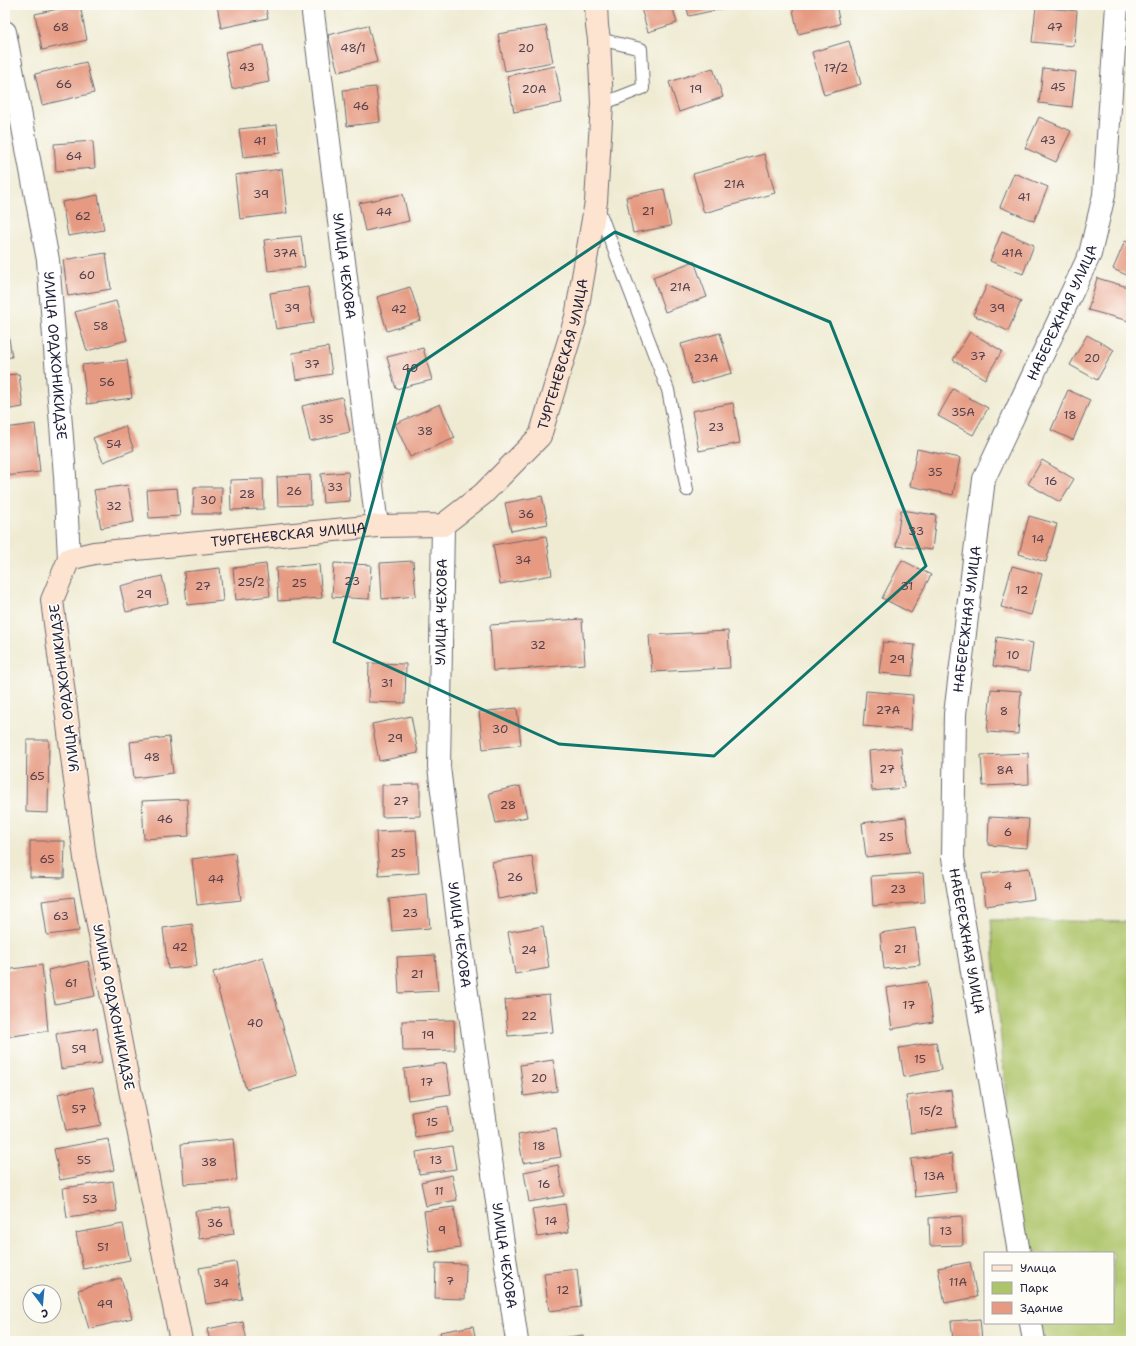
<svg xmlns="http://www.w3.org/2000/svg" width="1136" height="1346" font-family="'Shantell Sans',sans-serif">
  <rect width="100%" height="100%" fill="#fdfcf7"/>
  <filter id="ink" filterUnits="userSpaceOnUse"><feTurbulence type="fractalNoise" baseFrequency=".025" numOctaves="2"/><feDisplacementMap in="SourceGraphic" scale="8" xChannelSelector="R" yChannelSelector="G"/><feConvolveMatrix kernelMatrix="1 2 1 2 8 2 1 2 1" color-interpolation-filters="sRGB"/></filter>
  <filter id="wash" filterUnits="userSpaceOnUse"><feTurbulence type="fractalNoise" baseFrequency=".012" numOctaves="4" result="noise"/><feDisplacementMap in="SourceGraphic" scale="16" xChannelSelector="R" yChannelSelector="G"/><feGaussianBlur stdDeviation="0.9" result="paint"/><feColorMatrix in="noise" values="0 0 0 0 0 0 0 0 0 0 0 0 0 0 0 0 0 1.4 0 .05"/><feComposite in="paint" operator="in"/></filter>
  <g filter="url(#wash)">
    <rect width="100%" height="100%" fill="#efebd3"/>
    <path fill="#adc469" stroke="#687352" d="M991,920L1131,922V1341H1027L1025,1323H1113V1253H1019Z"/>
    <g id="blocks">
      <g fill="#e69a81">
        <path d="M76,5H80L87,40L42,50L35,14Z"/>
        <path d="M217,5H265L268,18L221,28Z"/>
        <path d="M640,5H672L677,23L648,32Z"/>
        <path d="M686,5H734V6L689,16Z"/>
        <path d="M792,5H836L840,24L798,34Z"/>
        <path d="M1036,7L1077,11L1074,46L1032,42Z"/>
        <path d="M368,25L377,62L338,72L328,35Z"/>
        <path d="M546,26L553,62L505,71L498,34Z"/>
        <path d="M849,41L861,84L824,95L812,52Z"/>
        <path d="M263,45L269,82L232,89L225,52Z"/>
        <path d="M86,62L94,93L42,105L35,74Z"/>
        <path d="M555,66L562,103L514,112L507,76Z"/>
        <path d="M713,68L723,97L679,112L669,82Z"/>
        <path d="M1043,68L1076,72L1072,107L1039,103Z"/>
        <path d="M376,87L380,122L347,126L343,90Z"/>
        <path d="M1039,117L1071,131L1056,162L1025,148Z"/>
        <path d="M277,125L280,153L243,157L239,129Z"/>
        <path d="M93,141L95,168L56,171L54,144Z"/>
        <path d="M764,154L775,193L704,213L693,174Z"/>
        <path d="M282,169L287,213L240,219L235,175Z"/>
        <path d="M1014,173L1048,187L1034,221L1000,207Z"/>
        <path d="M664,189L671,226L633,233L626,197Z"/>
        <path d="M403,194L409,221L365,231L359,203Z"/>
        <path d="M98,195L104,230L68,236L62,202Z"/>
        <path d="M1002,231L1034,245L1023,274L990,261Z"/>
        <path d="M301,236L305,267L268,271L264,240Z"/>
        <path d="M1125,241L1131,244V277L1113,269Z"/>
        <path d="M106,253L111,289L68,296L63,260Z"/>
        <path d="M694,261L707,297L665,312L653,277Z"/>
        <path d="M1097,278L1131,288V315L1129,321L1088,310Z"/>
        <path d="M987,285L1021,301L1008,331L973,315Z"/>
        <path d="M308,287L314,323L276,329L270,293Z"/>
        <path d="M410,287L421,320L387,331L377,297Z"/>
        <path d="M116,301L127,340L87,351L75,312Z"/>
        <path d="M5,320H6L12,357L5,358Z"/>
        <path d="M970,332L1002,351L985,379L953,360Z"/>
        <path d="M720,333L732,373L692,384L681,344Z"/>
        <path d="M1087,335L1114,350L1097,380L1070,365Z"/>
        <path d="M328,347L332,374L296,380L292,353Z"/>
        <path d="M423,348L432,380L396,389L387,357Z"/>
        <path d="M127,360L132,398L87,404L82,365Z"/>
        <path d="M19,374L23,407L5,410V375Z"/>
        <path d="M953,389L988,408L973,435L938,416Z"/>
        <path d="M1068,390L1090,400L1073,440L1051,430Z"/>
        <path d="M342,397L350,432L310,441L302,406Z"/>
        <path d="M733,403L740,443L699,451L692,411Z"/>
        <path d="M440,404L455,438L410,457L395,424Z"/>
        <path d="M35,424L40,472L5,476V428Z"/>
        <path d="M125,426L134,450L103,462L93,438Z"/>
        <path d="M917,449L960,458L953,495L910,486Z"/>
        <path d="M1042,460L1074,479L1060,502L1028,484Z"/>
        <path d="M348,472L350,501L323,503L321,474Z"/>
        <path d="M310,475L311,505L278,506L277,477Z"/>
        <path d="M263,479L264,509L231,510L230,480Z"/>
        <path d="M128,485L134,522L101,528L94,490Z"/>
        <path d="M194,487H222L221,514H193Z"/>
        <path d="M177,488L180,516L149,518L147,490Z"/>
        <path d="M542,496L548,524L511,531L505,503Z"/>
        <path d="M901,510L936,515L932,550L896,546Z"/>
        <path d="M1029,516L1057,524L1046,562L1019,554Z"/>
        <path d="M546,536L552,575L500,584L493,545Z"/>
        <path d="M902,560L931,575L911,613L882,598Z"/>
        <path d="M413,561L416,596L382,599L380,563Z"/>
        <path d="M334,563L371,565L369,599L332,597Z"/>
        <path d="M266,564L270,596L236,600L233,568Z"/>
        <path d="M319,564L322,598L278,601L276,568Z"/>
        <path d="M1012,566L1042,574L1031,615L1001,607Z"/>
        <path d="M220,568L223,601L187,605L184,572Z"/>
        <path d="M162,576L168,603L126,612L120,586Z"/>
        <path d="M582,619L585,664L493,671L490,625Z"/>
        <path d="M728,631L730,668L652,672L649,635Z"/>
        <path d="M997,637L1033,643L1029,672L993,666Z"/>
        <path d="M883,642L915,645L912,676L879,673Z"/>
        <path d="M369,663L406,664L405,703L368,702Z"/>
        <path d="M991,689L1021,691L1018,734L987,732Z"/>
        <path d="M866,691L913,695L911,730L863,726Z"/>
        <path d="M517,708L521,745L483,749L479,712Z"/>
        <path d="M411,716L418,753L379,761L372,724Z"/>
        <path d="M169,737L173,773L134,778L130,742Z"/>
        <path d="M27,740H49L48,813L26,812Z"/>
        <path d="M901,748L904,788L872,791L869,751Z"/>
        <path d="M1028,753L1029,784L983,786L981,755Z"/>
        <path d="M420,784V816L382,817V785Z"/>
        <path d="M520,786L527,817L496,823L489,793Z"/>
        <path d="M187,799L189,836L144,839L142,801Z"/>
        <path d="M906,817L910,852L866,857L862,823Z"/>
        <path d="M989,817L1029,819L1027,848L988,845Z"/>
        <path d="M416,830L419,873L379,876L376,832Z"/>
        <path d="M30,841H65L64,878L30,877Z"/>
        <path d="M235,853L241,900L197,905L192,859Z"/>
        <path d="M532,856L538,892L498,899L492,862Z"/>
        <path d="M1029,868L1034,899L986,906L982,874Z"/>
        <path d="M923,873L925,902L873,906L871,876Z"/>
        <path d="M427,895L430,928L392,931L389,899Z"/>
        <path d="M74,897L79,931L47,935L42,901Z"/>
        <path d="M192,924L197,966L168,969L163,928Z"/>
        <path d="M543,926L549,968L515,974L508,932Z"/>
        <path d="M915,928L920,965L884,969L880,933Z"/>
        <path d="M435,955L438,991L399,993L397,957Z"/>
        <path d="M263,957L297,1075L246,1089L213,972Z"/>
        <path d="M88,961L95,996L55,1004L48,970Z"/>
        <path d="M42,965L48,1031L5,1037V970Z"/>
        <path d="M927,982L933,1022L892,1029L886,988Z"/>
        <path d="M549,995L553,1032L508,1036L505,1000Z"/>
        <path d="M454,1020L455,1050L403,1051L402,1021Z"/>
        <path d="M97,1028L102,1063L61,1069L56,1034Z"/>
        <path d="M936,1042L941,1070L904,1077L899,1048Z"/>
        <path d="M553,1060L557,1091L524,1096L520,1065Z"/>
        <path d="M446,1063L451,1094L408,1100L404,1069Z"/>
        <path d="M93,1087L101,1125L66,1131L58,1094Z"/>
        <path d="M951,1090L956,1127L911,1133L906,1096Z"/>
        <path d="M448,1106L452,1132L416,1138L412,1112Z"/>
        <path d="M556,1128L561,1157L523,1163L518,1135Z"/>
        <path d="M108,1139L114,1170L60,1180L54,1149Z"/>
        <path d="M233,1139L237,1180L184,1184L181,1144Z"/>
        <path d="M452,1146L456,1169L419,1174L416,1152Z"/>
        <path d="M952,1154L956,1192L915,1197L911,1159Z"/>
        <path d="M558,1165L564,1196L529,1202L524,1172Z"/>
        <path d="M452,1175L457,1200L426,1206L421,1182Z"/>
        <path d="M113,1181L117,1211L67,1218L63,1188Z"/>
        <path d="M565,1204L569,1232L537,1237L532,1209Z"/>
        <path d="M230,1207L234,1234L199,1239L195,1211Z"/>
        <path d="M454,1207L460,1248L430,1252L424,1211Z"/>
        <path d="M962,1216L963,1245L930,1246L929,1218Z"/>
        <path d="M123,1224L130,1260L83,1269L76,1233Z"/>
        <path d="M236,1262L242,1299L206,1304L199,1268Z"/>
        <path d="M970,1262L977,1297L945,1303L938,1268Z"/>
        <path d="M436,1263L466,1264L465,1299L435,1298Z"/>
        <path d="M577,1269L581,1307L549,1311L544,1273Z"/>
        <path d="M121,1278L132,1318L89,1329L78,1290Z"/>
        <path d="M980,1319L982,1341H953L951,1321Z"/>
        <path d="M243,1322L247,1341H210L207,1329Z"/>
        <path d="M473,1326L476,1341H442L440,1332Z"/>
        <path d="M583,1335L584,1341H545V1340Z"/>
      </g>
    </g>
  </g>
  <g filter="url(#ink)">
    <use href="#blocks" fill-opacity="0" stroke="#6a6870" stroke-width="1"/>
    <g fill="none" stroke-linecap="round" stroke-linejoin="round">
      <g stroke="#6a6870" stroke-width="14">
        <g id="lane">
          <path d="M599,39L641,49L643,88L602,104"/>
          <path d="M598,208L668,390L687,490"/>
        </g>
      </g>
      <g stroke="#6a6870" stroke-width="24">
        <g id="street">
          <path id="s1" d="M312,5L377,526"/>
          <path id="s2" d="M5,32L48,260L65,476L69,559"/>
          <path id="s3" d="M443,525L439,767L466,986L517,1341"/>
          <path id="s4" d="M1019,1253L953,858L955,714L984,479L1090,254L1104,195L1117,5"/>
          <path d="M1031,1323L1034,1341"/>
        </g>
      </g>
      <g stroke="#6a6870" stroke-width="24">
        <g id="secondary">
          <path id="s5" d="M181,1341L126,1070L85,858L52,600L69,559L94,553L377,526L443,525L483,494L540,436L576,317L596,202L602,104L599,39L597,26L596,5"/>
        </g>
      </g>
      <use href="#lane" stroke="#fff" stroke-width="12"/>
      <use href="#street" stroke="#fff" stroke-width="22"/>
      <use href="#secondary" stroke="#fde4d1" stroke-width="22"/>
    </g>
  </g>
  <path fill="none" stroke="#0f766e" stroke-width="3" stroke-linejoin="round" d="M615,232L830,322L926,566L714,756L559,744L334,642L409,371Z"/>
  <g text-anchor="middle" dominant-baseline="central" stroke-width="3.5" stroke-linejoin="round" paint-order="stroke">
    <g font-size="12" fill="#53404c">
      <text x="61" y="27">68</text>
      <text x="1055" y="27">47</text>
      <text x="353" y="48">48/1</text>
      <text x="526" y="48">20</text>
      <text x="247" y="67">43</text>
      <text x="836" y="68">17/2</text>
      <text x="64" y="84">66</text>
      <text x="1058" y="87">45</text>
      <text x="534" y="89">20А</text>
      <text x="696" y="89">19</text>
      <text x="361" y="106">46</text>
      <text x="1048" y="140">43</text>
      <text x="260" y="141">41</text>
      <text x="74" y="156">64</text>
      <text x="734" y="184">21А</text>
      <text x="261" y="194">39</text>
      <text x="1024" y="197">41</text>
      <text x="648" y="211">21</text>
      <text x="384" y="212">44</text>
      <text x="83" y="216">62</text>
      <text x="285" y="253">37А</text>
      <text x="1012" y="253">41А</text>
      <text x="87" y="275">60</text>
      <text x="680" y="287">21А</text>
      <text x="292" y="308">39</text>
      <text x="997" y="308">39</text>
      <text x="399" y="309">42</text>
      <text x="101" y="326">58</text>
      <text x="978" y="356">37</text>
      <text x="706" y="358">23А</text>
      <text x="1092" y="358">20</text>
      <text x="312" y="364">37</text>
      <text x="410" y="368">40</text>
      <text x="107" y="382">56</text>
      <text x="963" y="412">35А</text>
      <text x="1070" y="415">18</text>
      <text x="326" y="419">35</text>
      <text x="716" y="427">23</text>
      <text x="425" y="431">38</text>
      <text x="114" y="444">54</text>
      <text x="935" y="472">35</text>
      <text x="1051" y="481">16</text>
      <text x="335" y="487">33</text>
      <text x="294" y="491">26</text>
      <text x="247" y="494">28</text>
      <text x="208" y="500">30</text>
      <text x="114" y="506">32</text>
      <text x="526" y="514">36</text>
      <text x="916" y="531">33</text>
      <text x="1038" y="539">14</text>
      <text x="523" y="560">34</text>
      <text x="352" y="581">23</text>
      <text x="251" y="582">25/2</text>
      <text x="299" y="583">25</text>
      <text x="203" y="586">27</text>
      <text x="907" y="586">31</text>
      <text x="1022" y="590">12</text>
      <text x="144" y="594">29</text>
      <text x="538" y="645">32</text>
      <text x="1013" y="655">10</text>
      <text x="897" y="659">29</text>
      <text x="387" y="683">31</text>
      <text x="888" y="710">27А</text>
      <text x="1004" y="711">8</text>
      <text x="500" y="729">30</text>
      <text x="395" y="738">29</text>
      <text x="152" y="757">48</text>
      <text x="887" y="769">27</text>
      <text x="1005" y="770">8А</text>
      <text x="37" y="776">65</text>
      <text x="401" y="801">27</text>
      <text x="508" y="805">28</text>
      <text x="165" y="819">46</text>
      <text x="1008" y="832">6</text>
      <text x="886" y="837">25</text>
      <text x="398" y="853">25</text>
      <text x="47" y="859">65</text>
      <text x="515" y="877">26</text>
      <text x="216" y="879">44</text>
      <text x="1008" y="886">4</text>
      <text x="898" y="889">23</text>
      <text x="410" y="913">23</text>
      <text x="61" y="916">63</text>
      <text x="180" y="947">42</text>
      <text x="900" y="949">21</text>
      <text x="529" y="950">24</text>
      <text x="417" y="974">21</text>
      <text x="71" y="983">61</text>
      <text x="909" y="1005">17</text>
      <text x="529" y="1016">22</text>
      <text x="255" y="1023">40</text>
      <text x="428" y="1035">19</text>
      <text x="79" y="1049">59</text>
      <text x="920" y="1059">15</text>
      <text x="539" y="1078">20</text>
      <text x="427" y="1082">17</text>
      <text x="79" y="1109">57</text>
      <text x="931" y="1111">15/2</text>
      <text x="432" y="1122">15</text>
      <text x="539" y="1146">18</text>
      <text x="84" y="1160">55</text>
      <text x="436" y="1160">13</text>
      <text x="209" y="1162">38</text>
      <text x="934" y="1176">13А</text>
      <text x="544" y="1184">16</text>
      <text x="439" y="1191">11</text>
      <text x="90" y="1199">53</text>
      <text x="551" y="1221">14</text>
      <text x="215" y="1223">36</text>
      <text x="442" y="1230">9</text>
      <text x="946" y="1231">13</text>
      <text x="103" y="1247">51</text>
      <text x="450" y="1281">7</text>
      <text x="958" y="1282">11А</text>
      <text x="221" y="1283">34</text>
      <text x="563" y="1290">12</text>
      <text x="105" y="1304">49</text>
    </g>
    <g font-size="14" fill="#22223b" stroke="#fdfcf7">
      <text stroke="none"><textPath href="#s1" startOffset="263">УЛИЦА ЧЕХОВА</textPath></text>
      <text stroke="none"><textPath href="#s4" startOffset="965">НАБЕРЕЖНАЯ УЛИЦА</textPath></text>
      <text stroke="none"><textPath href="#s5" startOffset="1390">ТУРГЕНЕВСКАЯ УЛИЦА</textPath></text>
      <text stroke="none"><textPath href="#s2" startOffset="328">УЛИЦА ОРДЖОНИКИДЗЕ</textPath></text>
      <text stroke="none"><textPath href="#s5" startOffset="1018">ТУРГЕНЕВСКАЯ УЛИЦА</textPath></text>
      <text transform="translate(441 612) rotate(-89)">УЛИЦА ЧЕХОВА</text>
      <text stroke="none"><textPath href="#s4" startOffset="640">НАБЕРЕЖНАЯ УЛИЦА</textPath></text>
      <text transform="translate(64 688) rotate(-97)">УЛИЦА ОРДЖОНИКИДЗЕ</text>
      <text stroke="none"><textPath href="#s3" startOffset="411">УЛИЦА ЧЕХОВА</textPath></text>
      <text transform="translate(967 941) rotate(80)">НАБЕРЕЖНАЯ УЛИЦА</text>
      <text transform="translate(114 1007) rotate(79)">УЛИЦА ОРДЖОНИКИДЗЕ</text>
      <text stroke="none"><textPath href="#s3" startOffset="735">УЛИЦА ЧЕХОВА</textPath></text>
    </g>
  </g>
  <rect width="1136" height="1346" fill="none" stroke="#fdfcf7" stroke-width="20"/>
  <rect x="984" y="1252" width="130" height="72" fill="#fdfcf7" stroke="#a5a5ac"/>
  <rect x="992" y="1265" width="20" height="6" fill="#fde4d1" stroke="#a5a5ac"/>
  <text x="1020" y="1272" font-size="12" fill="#22223b">Улица</text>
  <rect x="992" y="1282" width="20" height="12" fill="#adc469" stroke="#a5a5ac"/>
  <text x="1020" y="1292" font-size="12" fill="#22223b">Парк</text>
  <rect x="992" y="1302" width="20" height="12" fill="#e69a81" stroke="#a5a5ac"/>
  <text x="1020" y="1312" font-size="12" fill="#22223b">Здание</text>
  <g transform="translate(42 1304) rotate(164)"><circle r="19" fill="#fdfcf7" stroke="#a5a5ac"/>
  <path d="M0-3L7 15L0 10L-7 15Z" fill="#1f6fb2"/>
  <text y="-6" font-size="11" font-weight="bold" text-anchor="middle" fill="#22223b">С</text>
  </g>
</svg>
